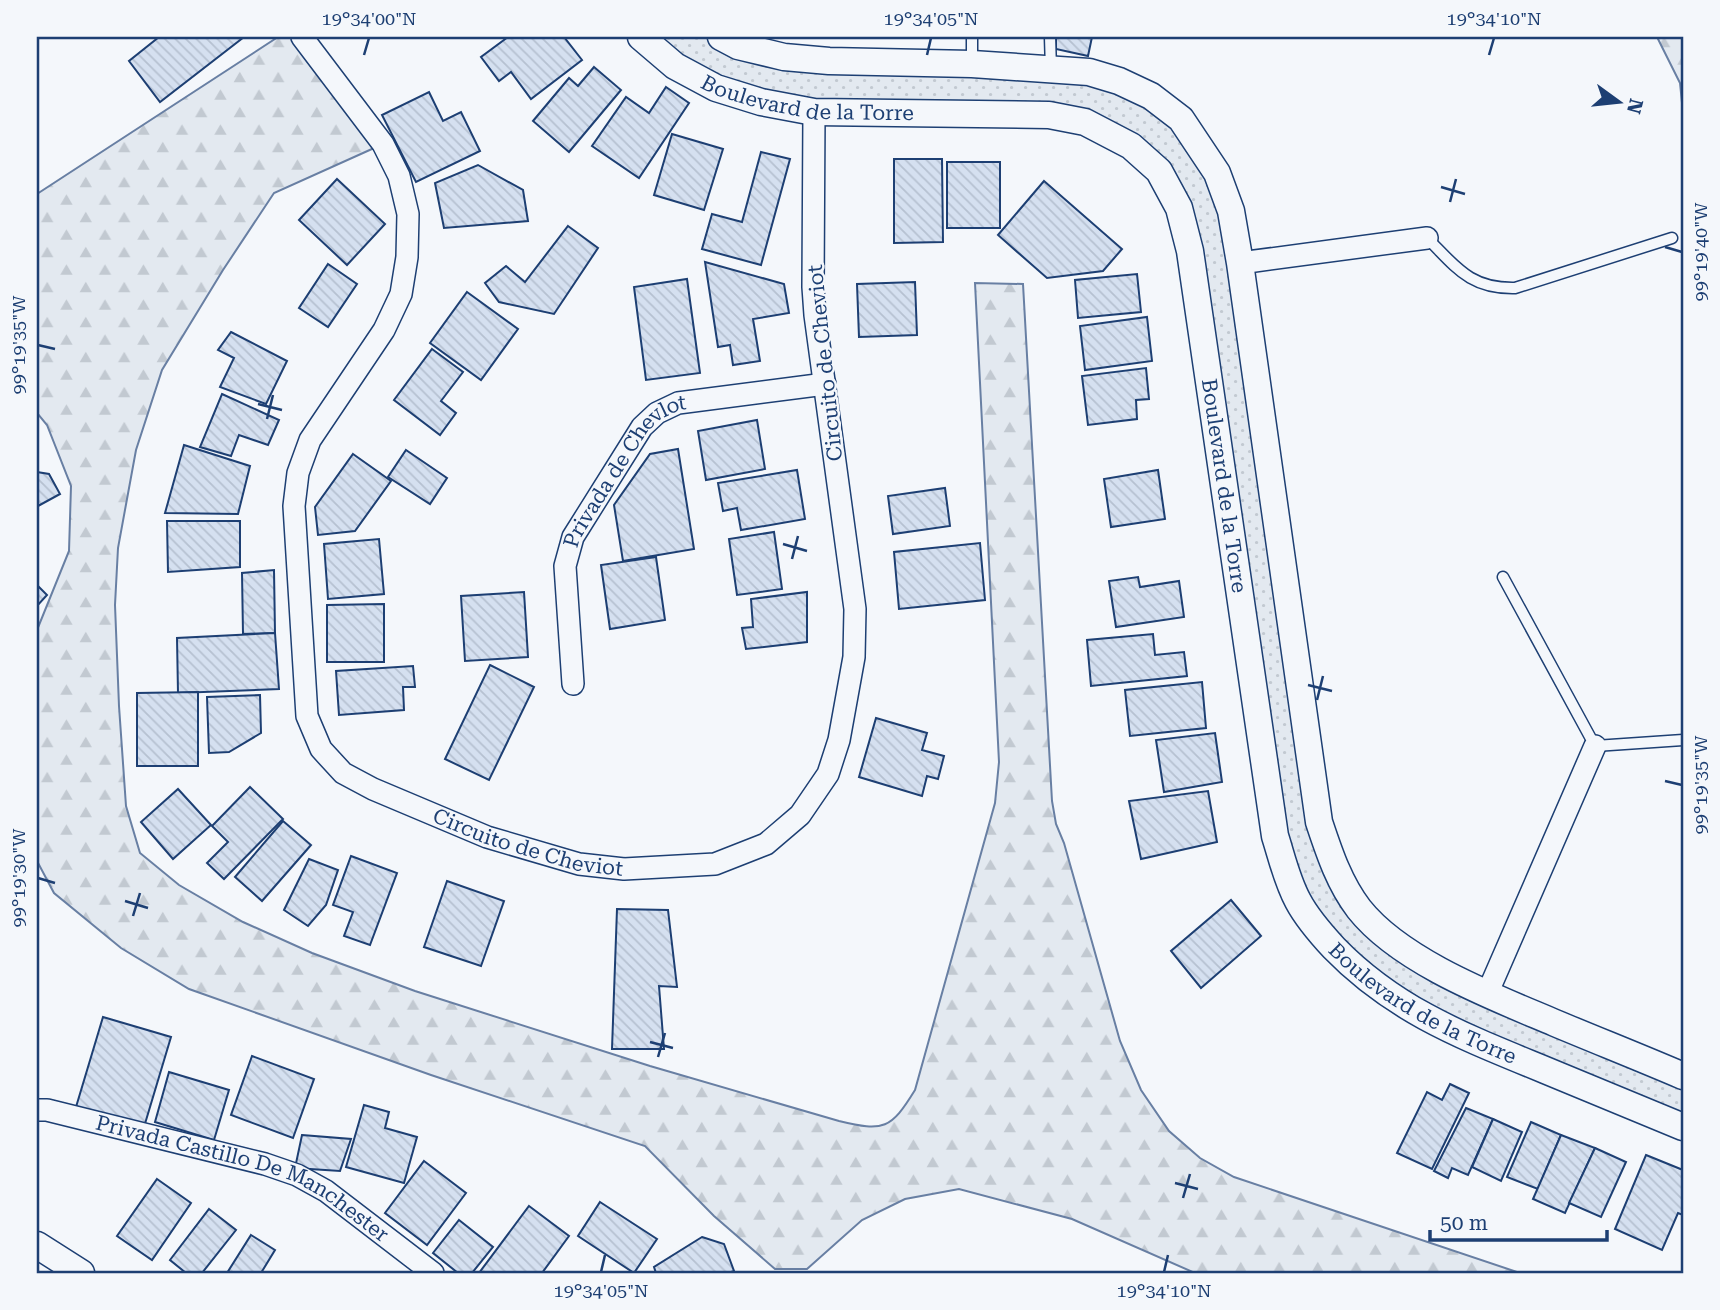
<svg xmlns="http://www.w3.org/2000/svg" width="1720" height="1310" font-family="'Roboto Serif',serif">
  <defs>
    <pattern id="green-dots" width="8" height="8" patternUnits="userSpaceOnUse" patternTransform="scale(1.75)"><rect width="8" height="8" fill="#e3e9f0"/><path d="M2 2h.1M6 6h.1" fill="none" stroke="#c2c9d1" stroke-width="1.8" stroke-linecap="round"/></pattern>
    <pattern id="forest-firs" width="22" height="20" patternUnits="userSpaceOnUse" patternTransform="scale(1.75)"><rect width="22" height="20" fill="#e3e9f0"/><path d="M5 1l3.5 6h-7zM16 11l3.5 6h-7z" fill="#c2c9d1"/></pattern>
    <pattern id="building-back-hatch" width="6" height="6" patternUnits="userSpaceOnUse" patternTransform="scale(1.75)"><rect width="6" height="6" fill="#d5e0f0"/><path d="M-1 5l2 2M0 0l6 6M5-1l2 2" fill="none" stroke="#b6c1d1"/></pattern>
  </defs>
  <rect width="100%" height="100%" fill="#f4f7fb"/>
  <path fill="url(#green-dots)" stroke="#687fa3" stroke-width="2" d="M641,37H721L738,46L972,64L1151,96L1217,173L1319,822L1385,934L1683,1076V1127L1422,1016L1299,903L1190,251L1158,171L1085,122L761,102Z"/>
  <g fill="url(#forest-firs)" stroke="#687fa3" stroke-width="2">
    <path d="M278,37H302L383,144L274,193L223,270L162,370L136,450L118,548L115,605L119,706L126,806L140,853L179,885L243,922L312,953L415,991L650,1066L839,1121C884,1132 891,1129 915,1090L995,803L999,762L975,283L1023,284L1052,801L1056,824L1064,843L1120,1041L1141,1090L1169,1131L1200,1158L1234,1177L1520,1273H1195L1072,1219L959,1189L905,1199L862,1220L807,1269H775L714,1216L645,1146L431,1075L189,989L121,948L54,893L37,861V630L69,551L71,486L47,425L37,413V194Z"/>
    <path d="M1657,37H1683V113L1680,83Z"/>
  </g>
  <g fill="url(#building-back-hatch)" stroke="#1d3f73" stroke-width="2">
    <path d="M159,37H244L160,102L129,61Z"/>
    <path d="M508,37H564L582,60L531,99L511,72L499,81L481,57Z"/>
    <path d="M1056,37H1092L1088,56L1056,49Z"/>
    <path d="M594,67L621,90L569,152L533,121L569,78L578,86Z"/>
    <path d="M666,87L689,103L639,178L592,146L626,97L649,113Z"/>
    <path d="M429,92L443,121L461,112L480,151L416,182L382,115Z"/>
    <path d="M672,134L723,149L704,210L654,195Z"/>
    <path d="M761,152L790,159L761,265L702,249L712,214L742,222Z"/>
    <path d="M894,159H942L943,242L894,243Z"/>
    <rect x="947" y="162" width="53" height="66"/>
    <path d="M478,165L523,190L528,221L444,228L435,183Z"/>
    <path d="M337,179L385,224L347,265L299,220Z"/>
    <path d="M1044,181L1122,249L1103,271L1047,278L998,235Z"/>
    <path d="M568,226L598,248L554,314L499,302L485,283L506,266L525,282Z"/>
    <path d="M705,262L784,284L789,313L753,319L760,361L733,365L730,345L718,347Z"/>
    <path d="M328,264L357,284L328,327L299,308Z"/>
    <path d="M1137,274L1141,312L1078,318L1075,280Z"/>
    <path d="M687,279L700,373L646,380L634,287Z"/>
    <path d="M915,282L917,335L859,337L857,284Z"/>
    <path d="M467,292L518,329L481,380L430,343Z"/>
    <path d="M1147,317L1152,361L1085,370L1080,326Z"/>
    <path d="M231,332L287,361L266,404L220,387L234,358L218,350Z"/>
    <path d="M432,349L463,372L441,401L456,413L440,435L394,400Z"/>
    <path d="M1146,368L1149,399L1136,400L1137,419L1088,425L1082,376Z"/>
    <path d="M222,394L279,420L268,445L239,435L231,456L200,447Z"/>
    <path d="M757,420L765,469L706,480L698,431Z"/>
    <path d="M184,445L250,466L238,514L165,513Z"/>
    <path d="M678,449L694,549L623,561L614,505L650,454Z"/>
    <path d="M406,450L447,478L430,504L388,477Z"/>
    <path d="M353,454L391,481L355,531L318,535L315,507Z"/>
    <path d="M797,470L805,519L741,530L737,508L723,511L718,483Z"/>
    <path d="M1158,470L1165,519L1111,527L1104,479Z"/>
    <path d="M37,472L49,474L60,494L38,506L37,512Z"/>
    <path d="M945,488L950,526L893,534L888,496Z"/>
    <path d="M167,521H240V567L168,572Z"/>
    <path d="M774,532L782,589L737,595L729,539Z"/>
    <path d="M379,539L384,594L328,599L324,544Z"/>
    <path d="M980,543L985,600L899,609L894,552Z"/>
    <path d="M656,557L665,620L610,629L601,565Z"/>
    <path d="M274,570L275,633L243,634L242,573Z"/>
    <path d="M1138,577L1140,587L1179,581L1184,617L1116,627L1109,581Z"/>
    <path d="M37,585L47,595L37,606Z"/>
    <path d="M524,592L528,657L465,661L461,596Z"/>
    <path d="M807,592V642L746,649L742,628L753,627L751,599Z"/>
    <path d="M384,604V662H327V605Z"/>
    <path d="M275,633L279,689L178,693L177,638Z"/>
    <path d="M1153,634L1155,655L1184,652L1187,676L1091,686L1087,640Z"/>
    <path d="M490,665L534,687L489,780L445,759Z"/>
    <path d="M413,666L415,687H403L404,710L339,715L336,671Z"/>
    <path d="M1202,682L1206,728L1130,736L1125,690Z"/>
    <path d="M198,692V766H137V693Z"/>
    <path d="M260,695L261,733L229,752L209,753L207,697Z"/>
    <path d="M876,718L927,733L922,750L944,756L938,779L927,776L922,796L859,777Z"/>
    <path d="M1215,733L1222,782L1164,792L1156,740Z"/>
    <path d="M250,787L283,819L224,879L207,863L228,842L212,826Z"/>
    <path d="M178,789L211,825L173,859L141,822Z"/>
    <path d="M1208,791L1217,842L1141,859L1129,801Z"/>
    <path d="M283,821L311,845L262,901L235,877Z"/>
    <path d="M351,856L397,873L370,945L344,936L353,912L333,905Z"/>
    <path d="M309,859L338,870L326,905L308,926L284,910Z"/>
    <path d="M447,881L504,901L481,966L424,947Z"/>
    <path d="M1231,900L1261,936L1201,988L1171,951Z"/>
    <path d="M617,909L668,910L677,987L659,986L664,1049H612Z"/>
    <path d="M103,1017L171,1037L144,1127L76,1107Z"/>
    <path d="M252,1056L314,1079L293,1138L231,1115Z"/>
    <path d="M169,1072L229,1090L214,1140L155,1122Z"/>
    <path d="M1450,1084L1469,1093L1432,1169L1397,1153L1427,1092L1442,1100Z"/>
    <path d="M364,1105L389,1112L385,1128L417,1137L404,1183L346,1167Z"/>
    <path d="M1466,1108L1493,1119L1468,1175L1452,1168L1448,1178L1434,1171Z"/>
    <path d="M1493,1119L1522,1132L1501,1181L1472,1167Z"/>
    <path d="M1531,1122L1561,1135L1538,1189L1507,1177Z"/>
    <path d="M302,1135L351,1139L340,1171L295,1168Z"/>
    <path d="M1561,1135L1595,1148L1565,1213L1533,1199Z"/>
    <path d="M1595,1148L1626,1162L1601,1217L1569,1203Z"/>
    <path d="M1646,1155L1683,1170V1215L1678,1213L1662,1250L1615,1229Z"/>
    <path d="M424,1161L466,1193L427,1245L385,1213Z"/>
    <path d="M157,1179L191,1203L152,1260L117,1236Z"/>
    <path d="M600,1202L657,1239L634,1273L578,1236Z"/>
    <path d="M529,1206L569,1236L542,1273H479Z"/>
    <path d="M209,1209L236,1230L202,1273H186L170,1260Z"/>
    <path d="M459,1220L493,1247L472,1273H458L433,1253Z"/>
    <path d="M251,1235L275,1250L261,1273H227Z"/>
    <path d="M702,1237L724,1244L734,1271L728,1273H656L654,1267Z"/>
  </g>
  <g fill="none" stroke-linecap="round" stroke-linejoin="round">
    <g stroke="#1d3f73" stroke-width="13">
      <g id="service">
        <path d="M972,37V64"/>
        <path d="M1050,37L1051,70"/>
        <path d="M1427,238C1456,267 1470,289 1515,288L1672,238"/>
        <path d="M1503,577L1595,746L1683,740"/>
      </g>
    </g>
    <g stroke="#1d3f73" stroke-width="24">
      <g id="minor">
        <path id="s1" d="M302,37L383,144L399,176L408,214L407,257L401,294L384,330L310,440L298,473L294,506L307,716L321,749L343,773L373,789L487,837L579,864L624,869L715,864L766,844L800,815L828,774L839,740L854,657L855,609L815,315L813,287L814,112"/>
        <path d="M1240,263L1427,238"/>
        <path id="s2" d="M573,684L565,566L573,537L642,427L657,413L678,403L825,384"/>
        <path d="M1487,994L1595,746"/>
        <path id="s3" d="M37,1110H47L265,1164L297,1175L326,1191L433,1273"/>
      </g>
    </g>
    <g stroke="#1d3f73" stroke-width="29">
      <g id="tertiary">
        <path id="s4" d="M641,37L675,66L716,88L761,102L814,112L1049,115L1085,122L1131,146L1159,171L1179,208L1190,251L1275,836C1282,858 1287,881 1298,901C1307,918 1321,934 1334,948C1395,1011 1465,1037 1545,1070C1591,1089 1637,1108 1683,1127"/>
        <path d="M721,37L738,46L784,57L829,61L972,64L1089,72L1119,81L1151,96L1181,119L1217,173L1231,211L1240,263L1319,822C1329,852 1339,883 1359,909C1401,962 1494,997 1555,1023C1598,1041 1641,1058 1683,1076"/>
        <path d="M37,1245L81,1273"/>
      </g>
    </g>
    <use href="#service" stroke="#f4f7fb" stroke-width="10"/>
    <use href="#minor" stroke="#f4f7fb" stroke-width="21"/>
    <use href="#tertiary" stroke="#f4f7fb" stroke-width="26"/>
  </g>
  <path fill="none" stroke="#1d3f73" stroke-width="2.5" d="M364,55L369,38M927,55L931,38M1489,55L1494,38M1441,187L1465,194M1450,202L1456,179M1665,247L1682,252M38,345L55,349M258,404L282,410M267,419L273,395M783,544L807,551M792,559L798,536M1308,685L1332,691M1317,700L1323,676M1665,781L1682,785M38,878L55,883M125,901L148,908M133,916L140,893M650,1042L673,1048M658,1057L665,1033M1175,1183L1198,1189M1183,1198L1190,1174M601,1272L605,1255M1164,1272L1168,1255"/>
  <g text-anchor="middle" dominant-baseline="central" stroke-width="5" stroke-linejoin="round" paint-order="stroke">
    <g font-size="21" fill="#1d3f73" stroke="#f4f7fb">
      <text stroke="none"><textPath href="#s4" startOffset="184">Boulevard de la Torre</textPath></text>
      <text transform="translate(825 363) rotate(-96)">Circuito de Cheviot</text>
      <text stroke="none"><textPath href="#s2" startOffset="234">Privada de Chevlot</textPath></text>
      <text stroke="none"><textPath href="#s4" startOffset="877">Boulevard de la Torre</textPath></text>
      <text stroke="none"><textPath href="#s1" startOffset="1008">Circuito de Cheviot</textPath></text>
      <text stroke="none"><textPath href="#s4" startOffset="1465">Boulevard de la Torre</textPath></text>
      <text stroke="none"><textPath href="#s3" startOffset="219">Privada Castillo De Manchester</textPath></text>
    </g>
  </g>
  <rect width="1720" height="1310" fill="none" stroke="#f4f7fb" stroke-width="77"/>
  <g transform="translate(1619 102) rotate(105)" stroke="#f4f7fb" stroke-width="5" paint-order="stroke">
  <path d="M0-5L12 26L0 18L-12 26Z" fill="#1d3f73"/>
  <text y="-10" font-size="19" font-weight="bold" text-anchor="middle" fill="#1d3f73">N</text>
  </g>
  <path d="M1430 1230v10h177v-10" fill="none" stroke="#1d3f73" stroke-width="3.5"/>
  <text x="1440" y="1230" font-size="21" fill="#1d3f73" stroke="#f4f7fb" stroke-width="5" paint-order="stroke">50 m</text>
  <rect x="38" y="38" width="1644" height="1234" fill="none" stroke="#1d3f73" stroke-width="2.5"/>
  <g font-size="18" text-anchor="middle" fill="#1d3f73">
    <text x="369" y="25">19°34'00"N</text>
    <text x="931" y="25">19°34'05"N</text>
    <text x="1494" y="25">19°34'10"N</text>
    <text transform="translate(1701 252) rotate(-90)" y="6">99°19'40"W</text>
    <text transform="translate(19 345) rotate(-90)" y="6">99°19'35"W</text>
    <text transform="translate(1701 785) rotate(-90)" y="6">99°19'35"W</text>
    <text transform="translate(19 878) rotate(-90)" y="6">99°19'30"W</text>
    <text x="601" y="1297">19°34'05"N</text>
    <text x="1164" y="1297">19°34'10"N</text>
  </g>
</svg>
